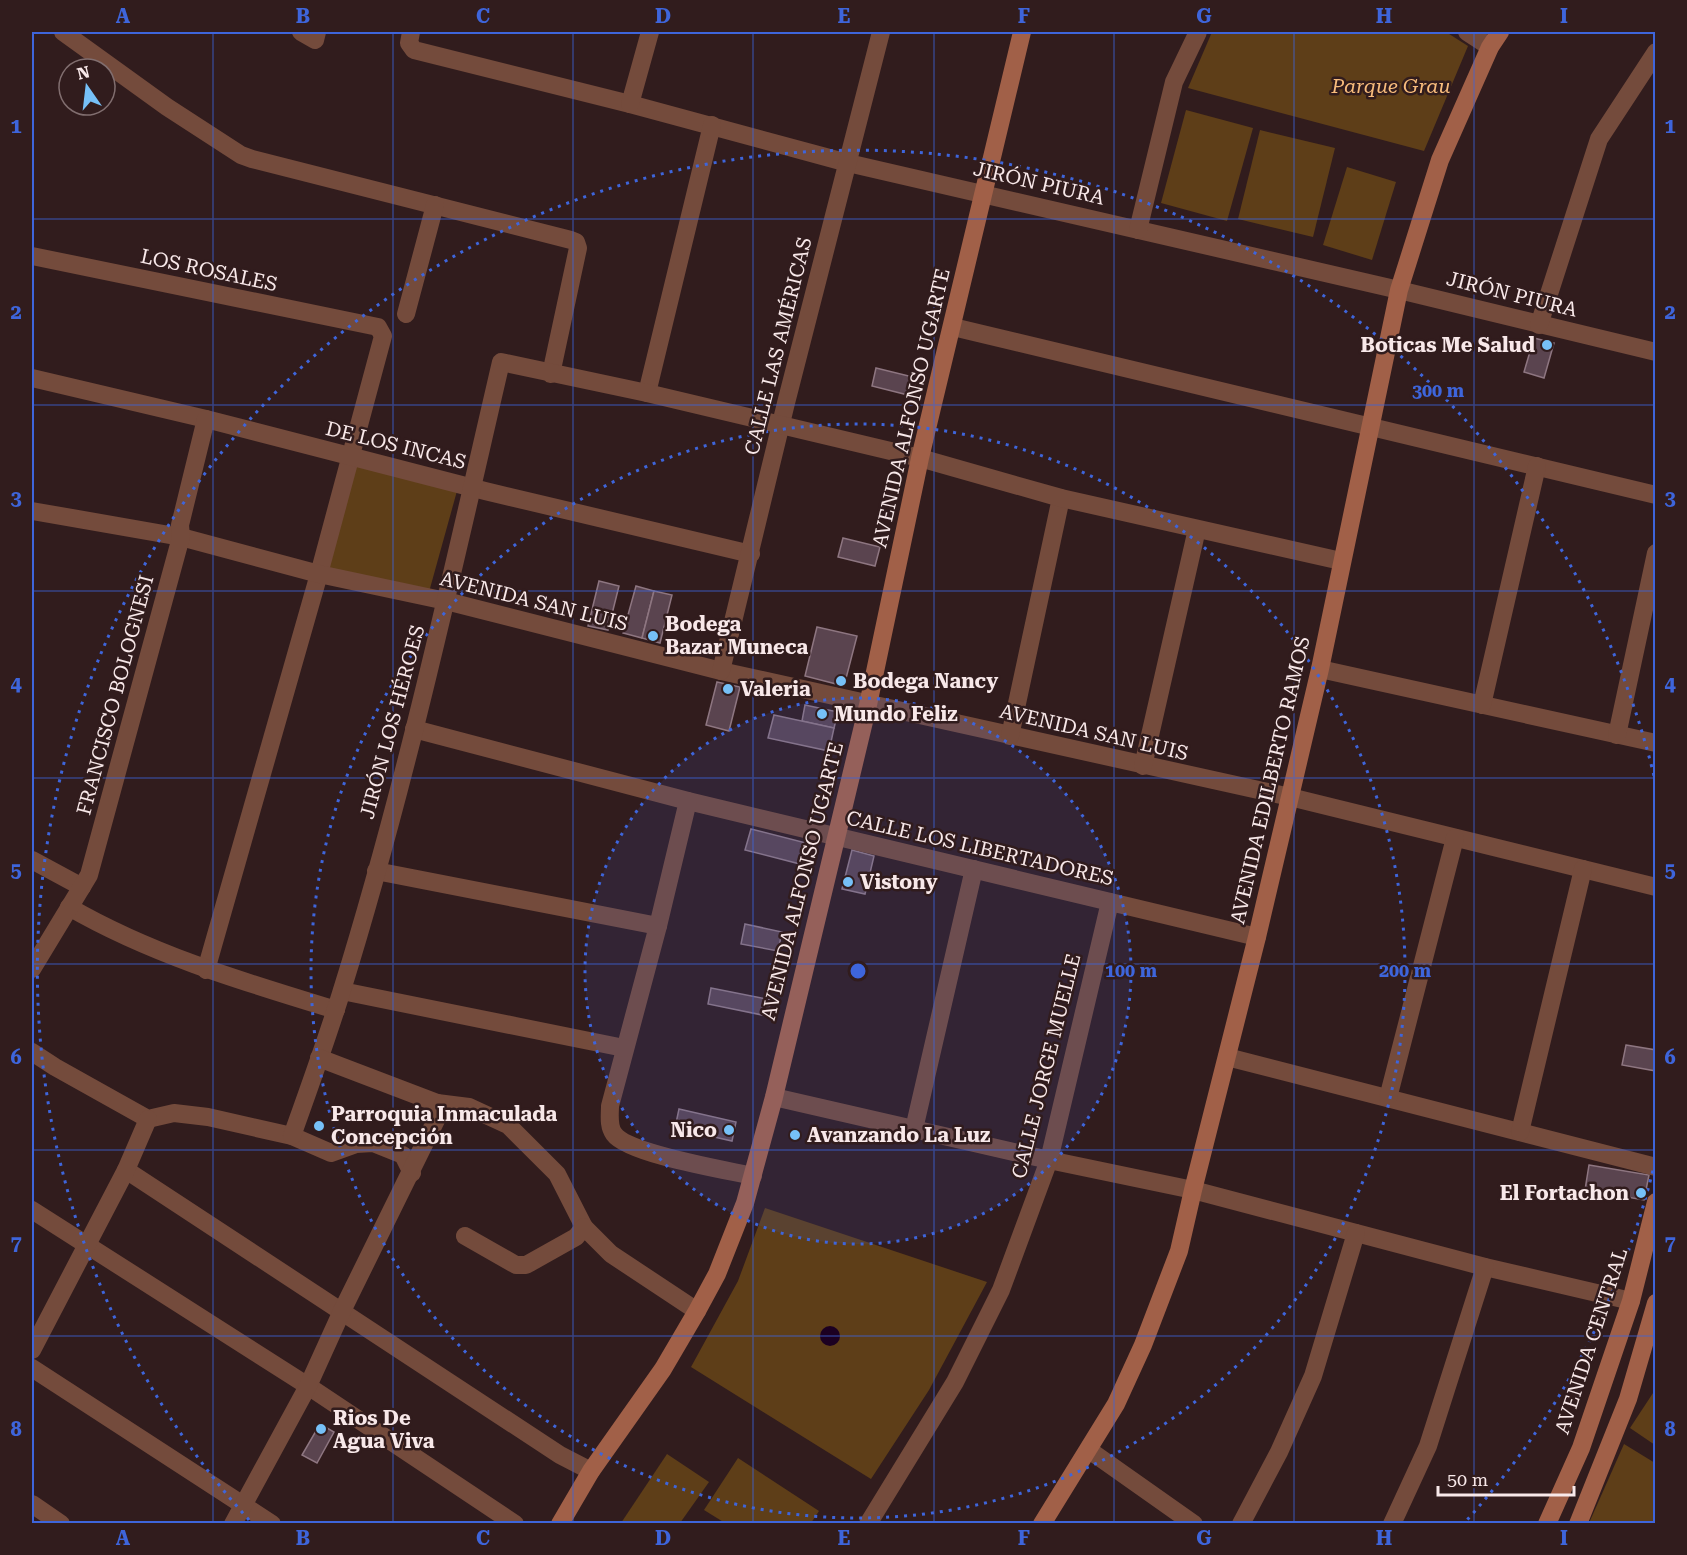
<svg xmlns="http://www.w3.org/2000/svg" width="1687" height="1555" font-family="'Roboto Serif',serif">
  <rect width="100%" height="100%" fill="#311c1d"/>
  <g fill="#5e3e18">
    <path d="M1212,32H1446L1468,46L1424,151L1188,88Z"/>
    <path d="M1186,110L1253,128L1227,221L1161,203Z"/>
    <path d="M1260,130L1335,148L1313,237L1238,219Z"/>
    <path d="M1347,167L1396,182L1372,260L1323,245Z"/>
    <path d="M347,464L457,491L429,592L325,568Z"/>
    <path d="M765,1208L987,1282L929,1390L871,1479L691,1367L738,1281Z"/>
    <path d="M1655,1390V1445L1630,1428Z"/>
    <path d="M1624,1444L1655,1463V1523H1589Z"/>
    <path d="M667,1454L709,1482L680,1523H621Z"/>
    <path d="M738,1458L819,1511L811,1523H725L704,1510Z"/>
  </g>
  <circle fill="#1c0021" cx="830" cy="1336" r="10"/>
  <g fill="#5a444f" stroke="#8e7681" stroke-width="1.5">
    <path d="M1534,338L1554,343L1544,378L1524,372Z"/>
    <path d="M876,368L917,378L912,396L872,386Z"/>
    <path d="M843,538L880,547L875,566L838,557Z"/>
    <path d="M599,581L619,586L608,630L588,626Z"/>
    <path d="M636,586L654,591L642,638L623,633Z"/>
    <path d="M654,591L672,595L660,643L642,638Z"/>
    <path d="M817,627L857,636L844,686L805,676Z"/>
    <path d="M717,682L740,687L729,731L706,725Z"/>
    <path d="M805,705L838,712L834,728L802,721Z"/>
    <path d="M774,715L834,728L829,751L768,738Z"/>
    <path d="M751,829L806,843L800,864L745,850Z"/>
    <path d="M852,850L874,856L865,894L842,889Z"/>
    <path d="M745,924L782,932L778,951L741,944Z"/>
    <path d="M711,988L771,1000L767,1016L708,1004Z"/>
    <path d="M1626,1045L1656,1050V1071L1622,1065Z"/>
    <path d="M679,1109L736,1122L732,1141L675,1128Z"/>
    <path d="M1589,1165L1649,1175L1644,1200L1585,1190Z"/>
    <path d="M320,1424L334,1432L317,1463L302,1455Z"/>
  </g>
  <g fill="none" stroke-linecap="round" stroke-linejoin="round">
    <g stroke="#744b3c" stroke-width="18">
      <path d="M63,32L167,107L241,155L252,159L571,240L576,242L578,248L551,374"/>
      <path d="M301,32L315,40L317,32"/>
      <path d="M411,32L409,43L414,50L630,104L848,163L1399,290L1656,352"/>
      <path d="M1467,32L1490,47"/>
      <path d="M630,104L650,32"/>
      <path d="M1138,230L1174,82L1198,32"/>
      <path d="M32,256L378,327L383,336L319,574L206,970"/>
      <path d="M406,314L435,205"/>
      <path d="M1539,325L1599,139L1656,52"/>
      <path d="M953,327L1656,495"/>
      <path d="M32,378L206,419L485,491L751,554"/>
      <path d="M647,393L712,125"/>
      <path d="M32,511L181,537L319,574L446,601L721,671L1290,797L1656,887"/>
      <path d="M1320,669L1656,743"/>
      <path d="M721,671L786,403L881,32"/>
      <path d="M1482,705L1537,466"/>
      <path d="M414,729L688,801L1257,937"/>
      <path d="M1617,735L1656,553"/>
      <path d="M1010,736L1061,498"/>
      <path d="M1143,766L1197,529"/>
      <path d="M688,801L658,926L610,1106C610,1115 608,1126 614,1134C628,1154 726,1170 753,1176"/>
      <path d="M32,860L82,887"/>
      <path d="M376,871L658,926"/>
      <path d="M69,907C152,955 244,982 336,1010"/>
      <path d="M32,969L89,875L181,537L180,525L206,419"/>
      <path d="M342,991L624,1048"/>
      <path d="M32,1052L55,1067L148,1119L174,1113L208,1117L292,1136L331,1153L356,1144L373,1143L403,1155L412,1173"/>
      <path d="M1227,1057L1656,1167"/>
      <path d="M774,1097L1049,1160L1193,1190L1485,1267L1631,1301"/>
      <path d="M1388,1098L1455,838"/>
      <path d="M437,1103L469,1107L508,1125L557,1174L584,1227"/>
      <path d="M914,1129L974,869"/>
      <path d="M1520,1132L1583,869"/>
      <path d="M292,1136C309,1088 327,1039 342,990C406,784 452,573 501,362L647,393L920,458L1061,498L1341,561"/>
      <path d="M126,1170L560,1455L591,1471"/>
      <path d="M32,1210L308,1386L515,1524"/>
      <path d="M465,1236L516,1265H526L576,1237L584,1227L611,1254L697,1311"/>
      <path d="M32,1350L126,1170L148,1119"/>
      <path d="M32,1368L272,1524"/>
      <path d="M1089,1450L1194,1524"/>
      <path d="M32,1504L61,1524"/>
      <path d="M233,1524L308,1386L342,1311L438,1116L439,1110L437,1103L319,1058"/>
      <path d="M868,1524L955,1382L1001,1290L1049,1160L1110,902"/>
      <path d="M1241,1524L1279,1452L1313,1376L1356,1233"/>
      <path d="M1392,1524L1428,1446L1485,1267"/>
    </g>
    <g stroke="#a16048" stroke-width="18">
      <path d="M560,1524L591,1471L663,1369L697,1311L717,1274L745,1203L774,1097L868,705L920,458L1022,32"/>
      <path d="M1042,1524L1116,1404L1143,1345L1179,1251L1193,1190L1257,937L1320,669L1399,290L1440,160L1490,47L1500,32"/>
      <path d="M1547,1524L1581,1448L1631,1301L1656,1202"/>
      <path d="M1578,1524L1628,1399L1656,1303"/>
    </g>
  </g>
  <path fill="none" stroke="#3e65db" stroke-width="1.5" stroke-opacity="0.55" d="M213,32V1524M393,32V1524M573,32V1524M753,32V1524M934,32V1524M1114,32V1524M1294,32V1524M1474,32V1524M32,219H1656M32,405H1656M32,591H1656M32,778H1656M32,964H1656M32,1150H1656M32,1336H1656"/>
  <circle cx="858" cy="971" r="273" fill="#3e65db" fill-opacity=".12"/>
  <g fill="none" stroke="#3e65db" stroke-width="3" stroke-dasharray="3 6">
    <circle cx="858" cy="971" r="273"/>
    <circle cx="858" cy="971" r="547"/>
    <path d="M1655 1162A820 820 0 0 1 1467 1520M249 1520A820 820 0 1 1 1655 780"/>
  </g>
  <g fill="#76c0f7" stroke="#311c1d" stroke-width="2">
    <circle cx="1547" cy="345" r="6"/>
    <circle cx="653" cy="636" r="6"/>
    <circle cx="841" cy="681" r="6"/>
    <circle cx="728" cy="689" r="6"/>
    <circle cx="822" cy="714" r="6"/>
    <circle cx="848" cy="882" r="6"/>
    <circle cx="319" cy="1126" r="6"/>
    <circle cx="729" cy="1130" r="6"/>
    <circle cx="795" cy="1135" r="6"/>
    <circle cx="1641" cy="1193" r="6"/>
    <circle cx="321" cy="1429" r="6"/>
  </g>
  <g text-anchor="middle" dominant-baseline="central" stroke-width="5" stroke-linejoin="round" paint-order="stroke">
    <g font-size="20" font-style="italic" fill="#f8bc7c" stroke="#311c1d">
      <text x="1391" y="86">Parque Grau</text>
    </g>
    <g font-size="20" fill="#f8e8e9" stroke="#311c1d">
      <text transform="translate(1039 183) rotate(13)">JIRÓN PIURA</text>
      <text transform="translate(209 270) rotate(12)">LOS ROSALES</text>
      <text transform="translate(1512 294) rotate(14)">JIRÓN PIURA</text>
      <text transform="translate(778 346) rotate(-76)">CALLE LAS AMÉRICAS</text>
      <text transform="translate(911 408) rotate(-77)">AVENIDA ALFONSO UGARTE</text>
      <text transform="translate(396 445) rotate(14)">DE LOS INCAS</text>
      <text transform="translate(534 601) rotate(14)">AVENIDA SAN LUIS</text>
      <text transform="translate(115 695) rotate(-75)">FRANCISCO BOLOGNESI</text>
      <text transform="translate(392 722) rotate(-75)">JIRÓN LOS HÉROES</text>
      <text transform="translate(1094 732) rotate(13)">AVENIDA SAN LUIS</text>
      <text transform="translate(1270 780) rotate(-77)">AVENIDA EDILBERTO RAMOS</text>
      <text transform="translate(980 848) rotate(13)">CALLE LOS LIBERTADORES</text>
      <text transform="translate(802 881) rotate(-76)">AVENIDA ALFONSO UGARTE</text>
      <text transform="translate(1046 1066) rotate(-76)">CALLE JORGE MUELLE</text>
      <text transform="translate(1591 1341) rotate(-72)">AVENIDA CENTRAL</text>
    </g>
    <g font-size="20" font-weight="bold" fill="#f8e8e9" stroke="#311c1d" text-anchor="start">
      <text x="1535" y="345" text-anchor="end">Boticas Me Salud</text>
      <text x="665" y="624">Bodega<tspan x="665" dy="23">Bazar Muneca</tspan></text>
      <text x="853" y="681">Bodega Nancy</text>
      <text x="740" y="689">Valeria</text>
      <text x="834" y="714">Mundo Feliz</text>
      <text x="860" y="882">Vistony</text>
      <text x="331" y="1114">Parroquia Inmaculada<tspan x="331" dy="23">Concepción</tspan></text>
      <text x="717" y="1130" text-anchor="end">Nico</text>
      <text x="807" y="1135">Avanzando La Luz</text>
      <text x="1629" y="1193" text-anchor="end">El Fortachon</text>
      <text x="333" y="1418">Rios De<tspan x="333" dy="23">Agua Viva</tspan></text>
    </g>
  </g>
  <circle cx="858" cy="971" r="9" fill="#3e65db" stroke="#311c1d" stroke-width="3"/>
  <g font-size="18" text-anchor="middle" font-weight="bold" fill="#3e65db" stroke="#311c1d" stroke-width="5" stroke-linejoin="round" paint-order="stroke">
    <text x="1438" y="397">300 m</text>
    <text x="1131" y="977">100 m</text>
    <text x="1405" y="977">200 m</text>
  </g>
  <rect width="1687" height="1555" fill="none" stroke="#311c1d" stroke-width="66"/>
  <g transform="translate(87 87) rotate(346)"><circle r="28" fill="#311c1d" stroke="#816e6f" stroke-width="1.5"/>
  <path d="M0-4.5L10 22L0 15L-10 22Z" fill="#76c0f7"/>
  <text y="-9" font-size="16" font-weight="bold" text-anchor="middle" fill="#f8e8e9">N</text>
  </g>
  <path d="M1438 1486v9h136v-9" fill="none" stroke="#f8e8e9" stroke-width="3"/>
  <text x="1447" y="1486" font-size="18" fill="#f8e8e9" stroke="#311c1d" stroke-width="4.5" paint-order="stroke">50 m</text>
  <rect x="33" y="33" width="1621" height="1489" fill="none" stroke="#3e65db" stroke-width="2"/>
  <g font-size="20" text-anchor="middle" font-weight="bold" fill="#3e65db">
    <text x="123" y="23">A</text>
    <text x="303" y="23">B</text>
    <text x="483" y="23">C</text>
    <text x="663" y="23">D</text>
    <text x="844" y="23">E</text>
    <text x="1024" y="23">F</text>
    <text x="1204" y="23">G</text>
    <text x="1384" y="23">H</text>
    <text x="1564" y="23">I</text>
    <text x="16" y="133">1</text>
    <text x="1670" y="133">1</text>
    <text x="16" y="319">2</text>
    <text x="1670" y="319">2</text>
    <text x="16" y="505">3</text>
    <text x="1670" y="505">3</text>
    <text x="16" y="691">4</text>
    <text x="1670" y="691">4</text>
    <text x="16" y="877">5</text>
    <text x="1670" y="877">5</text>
    <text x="16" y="1064">6</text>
    <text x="1670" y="1064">6</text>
    <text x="16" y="1250">7</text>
    <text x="1670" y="1250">7</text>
    <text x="16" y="1436">8</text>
    <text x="1670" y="1436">8</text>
    <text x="123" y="1545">A</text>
    <text x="303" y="1545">B</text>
    <text x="483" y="1545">C</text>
    <text x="663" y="1545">D</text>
    <text x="844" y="1545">E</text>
    <text x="1024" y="1545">F</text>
    <text x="1204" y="1545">G</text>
    <text x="1384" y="1545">H</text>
    <text x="1564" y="1545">I</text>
  </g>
</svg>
